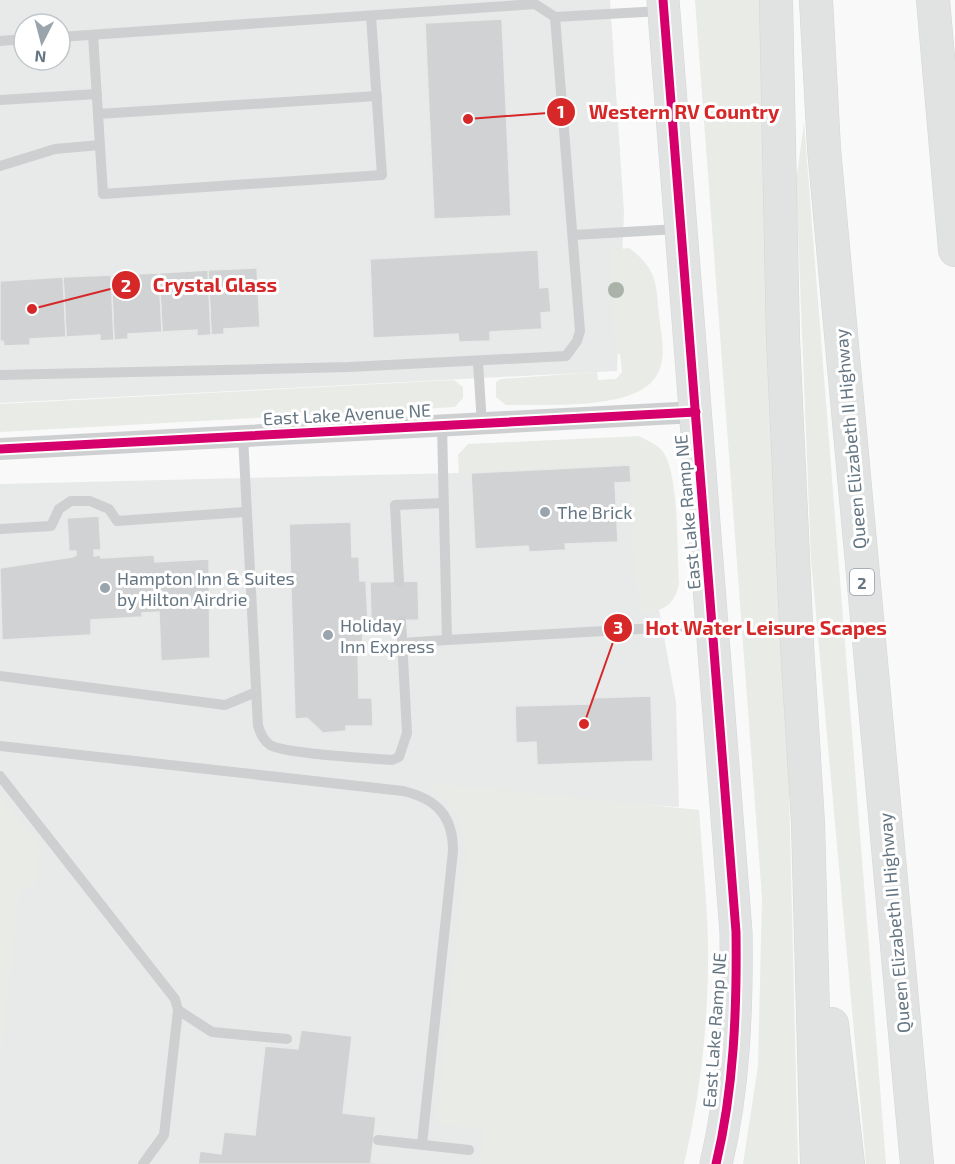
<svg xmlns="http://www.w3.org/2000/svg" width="955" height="1164" font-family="'Exo 2',sans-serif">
  <rect width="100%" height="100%" fill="#f9f9f9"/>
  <g fill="#e8e9e9" fill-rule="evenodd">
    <path d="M0,0H610L624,213L617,371L0,403ZM24,24H60V60H24Z"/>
    <path d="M632,462L676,702L679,807L649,805L663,1037L642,1164H0V484L456,473Z"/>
  </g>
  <g fill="#e8ebe6">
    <path d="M695,0H770L798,1164H743L758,1066L762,898Z"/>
    <path d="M804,123L886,1164H866L811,559L796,182Z"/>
    <path d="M629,248C657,269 656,282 659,315C661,335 668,360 655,378C631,411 544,404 506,405L496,397V382L501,379L597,372L598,380L616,379L622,372L620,354L615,353L611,250Z"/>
    <path d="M454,380L463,387V398L455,407L0,432V404Z"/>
    <path d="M639,436C648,441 660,445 665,455C679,480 677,553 679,584C674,606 662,613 641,611L632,542L631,464L459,474L458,455L468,444Z"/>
    <path d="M424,782L699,810C702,854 707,899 708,942C709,1017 701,1092 684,1164H480L484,1130L451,1126L439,1122L437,1114L466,855C462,815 456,805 424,782Z"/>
    <path d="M0,796L40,846L35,885L33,888L20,887L0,1063Z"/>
  </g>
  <g fill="#d0d2d3" stroke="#e8e8e8" stroke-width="1.5">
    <path d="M502,19L511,216L434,219L425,23Z"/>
    <path d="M538,250L540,288L549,287L551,312L541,313L542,329L490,332V341L459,342L458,334L373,338L370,259Z"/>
    <path d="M257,268L260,327L224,329V334L211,335L208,270Z"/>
    <path d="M208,270L211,335L197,336V330L162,332L159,273Z"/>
    <path d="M159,273L162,332L128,334V339L114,340L111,275Z"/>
    <path d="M111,275L114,340L100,341V335L66,337L63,277Z"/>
    <path d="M63,277L66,337L30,339V345L4,346L3,341H0V281Z"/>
    <path d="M630,465L631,482L615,483L618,542L565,544L566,550L529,552L528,546L475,549L471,473Z"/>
    <path d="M99,516L101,550H94V556L100,555L101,558L154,555L155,562L209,559L210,658L161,661L159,612L142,613V617L91,620V635L2,640L0,568L72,557L76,555V551H69L67,518Z"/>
    <path d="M351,522L352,557H359L360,581H366L368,622H362L363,647H358L359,698H372L373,726H346V731L323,733L307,718L295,719L289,524Z"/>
    <path d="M418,581L419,620L371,621L370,582Z"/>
    <path d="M651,696L653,761L537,765L536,742L516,743L515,706L590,704V698Z"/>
    <path d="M301,1030L352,1036L343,1113L376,1117L371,1162L390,1164H198L200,1151L221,1154L224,1132L255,1135L265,1046L298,1049Z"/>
  </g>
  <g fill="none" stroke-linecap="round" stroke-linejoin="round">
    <g stroke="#d5d6d7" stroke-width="33">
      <path id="secondary" d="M663,0L736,932C737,1009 734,1089 716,1164"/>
    </g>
    <g stroke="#d5d6d6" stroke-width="34">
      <g id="highway">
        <path d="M776,0L783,338L797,645L808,823L817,1164"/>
        <path d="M816,0L824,149L917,1164"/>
        <path d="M933,0L955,250"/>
        <path d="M832,1024L848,1164"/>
      </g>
    </g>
    <g stroke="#cecfd0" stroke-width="10">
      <path d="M93,35L103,194L382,175L371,16"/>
      <path d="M60,37L535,4L555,17"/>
      <path d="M0,41L24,39"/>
      <path d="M0,100L97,94"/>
      <path d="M98,114L377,96"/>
      <path d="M0,166L55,149L100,145"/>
      <path d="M573,235L678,229"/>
      <path d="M478,363L482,424"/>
      <path d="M0,375L349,367L566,356L577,341L580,331L555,17L661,11"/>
      <path d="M442,426L447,640L709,625"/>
      <path d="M243,436L258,726C261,734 263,740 270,745C285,754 369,758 392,760L399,757L407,733L401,621"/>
      <path d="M0,529L51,526L59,509L71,501H90L109,509L117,521L245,512"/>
      <path d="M399,582L395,505L443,503"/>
      <path d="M402,643L447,640"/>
      <path d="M0,676L225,705L256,692"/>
      <path d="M0,746L403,791C437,799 453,816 453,851L422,1144"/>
      <path d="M0,776L175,999L178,1010L164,1135L143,1164"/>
      <path d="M178,1010L212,1032L287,1039"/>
      <path d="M378,1140L469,1150"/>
    </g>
    <path stroke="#cecfd0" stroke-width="22" d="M0,449L696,412"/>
    <use href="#secondary" stroke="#e1e2e2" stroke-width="32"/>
    <use href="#highway" stroke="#e1e2e2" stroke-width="33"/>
    <g stroke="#fff" stroke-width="13">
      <g id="cycleway">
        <path d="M663,0L736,932C737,1009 734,1089 716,1164"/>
        <path d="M0,449L696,412"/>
      </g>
    </g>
    <use href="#cycleway" stroke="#d6006c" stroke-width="9"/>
  </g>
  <circle fill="#a9b3a7" cx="616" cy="290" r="8"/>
  <g fill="#99a4ac" stroke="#fff" stroke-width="2">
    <circle cx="545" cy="512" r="6"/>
    <circle cx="105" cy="588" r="6"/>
    <circle cx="328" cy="635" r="6"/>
  </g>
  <g text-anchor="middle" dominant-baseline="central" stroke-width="6" stroke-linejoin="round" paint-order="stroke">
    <rect fill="#fff" stroke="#939fa8" stroke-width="1.5" x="850" y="569" width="24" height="26" rx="4.5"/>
    <g font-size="16" font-weight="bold" fill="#657683">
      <text x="862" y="582">2</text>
    </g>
    <g font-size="18" fill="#657683" stroke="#fff">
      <text transform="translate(347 414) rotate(-3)">East Lake Avenue NE</text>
      <text transform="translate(850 439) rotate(-95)">Queen Elizabeth II Highway</text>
      <text transform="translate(687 512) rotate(-95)">East Lake Ramp NE</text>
      <text transform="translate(894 923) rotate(-95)">Queen Elizabeth II Highway</text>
      <text transform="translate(714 1030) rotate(-86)">East Lake Ramp NE</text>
    </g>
    <g font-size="18" fill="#657683" stroke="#fff" text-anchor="start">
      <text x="557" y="512">The Brick</text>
      <text x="117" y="578">Hampton Inn &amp; Suites<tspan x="117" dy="21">by Hilton Airdrie</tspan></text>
      <text x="340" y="625">Holiday<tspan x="340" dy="21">Inn Express</tspan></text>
    </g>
  </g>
  <path fill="none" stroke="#d62828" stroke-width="2" d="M468 119L561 112M32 309L126 285M584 724L618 628"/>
  <g fill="#d62828" stroke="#fff" stroke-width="2">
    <circle cx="468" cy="119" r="6"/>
    <circle cx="32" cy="309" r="6"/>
    <circle cx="584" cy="724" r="6"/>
    <circle cx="561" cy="112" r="15"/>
    <circle cx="126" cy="285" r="15"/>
    <circle cx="618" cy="628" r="15"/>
  </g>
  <g font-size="18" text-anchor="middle" font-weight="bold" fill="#fff">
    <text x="561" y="118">1</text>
    <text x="126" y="292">2</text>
    <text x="618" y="634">3</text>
  </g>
  <g font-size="20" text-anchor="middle" font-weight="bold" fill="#d62828" stroke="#fff" stroke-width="6" stroke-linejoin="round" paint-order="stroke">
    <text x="684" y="119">Western RV Country</text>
    <text x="215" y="292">Crystal Glass</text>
    <text x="766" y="635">Hot Water Leisure Scapes</text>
  </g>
  <g transform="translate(42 42) rotate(186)"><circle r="28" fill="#ffffff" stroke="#c1c8cd" stroke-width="1.5"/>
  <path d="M0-4.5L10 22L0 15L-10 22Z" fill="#99a4ac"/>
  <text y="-9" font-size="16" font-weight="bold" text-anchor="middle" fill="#657683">N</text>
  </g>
</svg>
